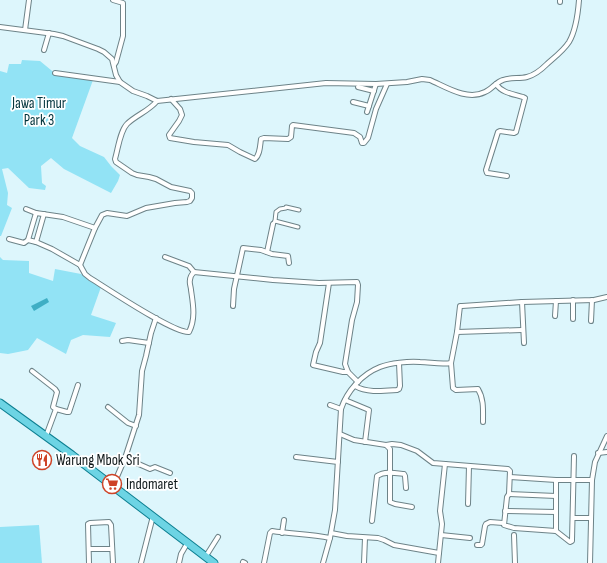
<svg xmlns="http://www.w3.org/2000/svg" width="607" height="563" font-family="'Sofia Sans Condensed',sans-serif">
  <rect width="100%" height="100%" fill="#ddf6fc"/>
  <g fill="#92e3f5">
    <path d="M22,60L40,61L57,75L93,80L72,138L80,146L104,157L111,166L120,175L118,181L111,193L64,169L51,158L41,166L42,183L46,186L45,190L29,188L8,168L2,169L8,193L7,205L12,208L1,236H0V71L7,73L9,64H21Z"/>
    <path d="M0,257L3,260L29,261V273L53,281L55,269L81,274L101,287L91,315L116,323L110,337L83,335L71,340L66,354L37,338L28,350L8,354L0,353Z"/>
    <path d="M39,525L42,563H0V527Z"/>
  </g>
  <path fill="#3faec4" d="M47,298L49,302L34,311L31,306Z"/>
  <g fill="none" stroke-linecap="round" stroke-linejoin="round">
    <g stroke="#6d8388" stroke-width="5">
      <g id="pedestrian">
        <path d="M275,221L298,227"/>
        <path d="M273,224L275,221L276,212L280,209L286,208V207L299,210"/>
      </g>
    </g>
    <g stroke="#6d8388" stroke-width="6">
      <g id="minor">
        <path d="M113,0L123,3V36L116,62L114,65"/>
        <path d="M560,2V0"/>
        <path d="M0,27L54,34L63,36L98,49L104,52L112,59L116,75L120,82L133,91L147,96L157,101L326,83L376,84L407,82L422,79L430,80C446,87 467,101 485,92C492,89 496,82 503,80C511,77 519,79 527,77C535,75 542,69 547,64C555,57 564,50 569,42C576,30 578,13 579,0"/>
        <path d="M25,30L29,0"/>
        <path d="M44,50L49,33"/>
        <path d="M55,73L120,82"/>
        <path d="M496,84C502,93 513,94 523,97L525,98L516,132L514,133L500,131L498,132L486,170L487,173H488L507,176"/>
        <path d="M358,87L374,91"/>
        <path d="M171,99L180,109L182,115L179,121L169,135L170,138L194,142L228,145L240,152L255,159C260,155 260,146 261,139L264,138L288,139L291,137L292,126L293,125L354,133L360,137L362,143H364L368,138L376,109L387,84"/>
        <path d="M353,102L369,106"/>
        <path d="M367,112L376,84"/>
        <path d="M26,209L36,213L63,217L95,228"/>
        <path d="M9,239L24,243L28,240L36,242L52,249L80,265L85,274L90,278C108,289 173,333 189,332C196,318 193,304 191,290C191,287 189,283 190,280C190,276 192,274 194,272L273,280L319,283L357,282L358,285L357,302L352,320L345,364L348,372L358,382"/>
        <path d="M28,240L36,213"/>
        <path d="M36,242L44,214"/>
        <path d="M267,252L273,224"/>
        <path d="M165,257L189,266L194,272"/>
        <path d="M80,265L95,228L102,215L107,213L127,216L146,208L175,203L187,202L190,201L192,198V193L190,191L171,187L156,179L149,177L137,175L132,173L116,162L115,159C118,149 120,131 127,124C136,115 149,111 157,101"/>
        <path d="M329,283L320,343L316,352L313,365L343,372H348"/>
        <path d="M522,302L524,343"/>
        <path d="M233,306L234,289L243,248L261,250L272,254L288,256L289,263"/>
        <path d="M555,316L556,301"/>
        <path d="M573,319V300"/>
        <path d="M591,321L592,300"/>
        <path d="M457,332L522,330"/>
        <path d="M122,341L128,340L149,343"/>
        <path d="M451,363L453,388L456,390L478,389C484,399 483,410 483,422"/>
        <path d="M32,371L55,389L57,392L53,407L56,409L46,436"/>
        <path d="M355,386C367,393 383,391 397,390L399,389L400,386L399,363"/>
        <path d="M345,400L369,410L365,442"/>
        <path d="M330,405L341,409"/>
        <path d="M108,407L128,423L136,426"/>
        <path d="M56,409L67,412H69L78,385"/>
        <path d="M340,434L354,440L386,445L390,449V502L395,504L412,507"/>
        <path d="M386,445L392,444L401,445L417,451L433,463L508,469L510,471L509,494L507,497L504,525L514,528L556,531L570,542L572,541V540L574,456"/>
        <path d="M598,453L607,452"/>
        <path d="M296,457L338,462"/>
        <path d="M125,458L150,469L155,467L170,473"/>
        <path d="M510,477L556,480H592"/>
        <path d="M113,486L125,458L139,415L142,371L146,356L151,333L156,318"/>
        <path d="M509,494L556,496"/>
        <path d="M468,504L469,466"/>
        <path d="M505,511L556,512"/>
        <path d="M573,518H591"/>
        <path d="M372,521L377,476C385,471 395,473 404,474L405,476L406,488"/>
        <path d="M556,531V480"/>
        <path d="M282,533L284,520"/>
        <path d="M331,533L347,536L378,538L384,540L394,545L439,553"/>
        <path d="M441,535L470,538"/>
        <path d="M514,535L515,563"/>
        <path d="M477,545H481L482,544L485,526L486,524L490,522L503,523"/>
        <path d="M89,549H112"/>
        <path d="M206,556L218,537"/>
        <path d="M243,562L245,563"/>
        <path d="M89,563L88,524L90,523L109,522L111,525L113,563"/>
        <path d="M141,563L153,516"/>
        <path d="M179,563L181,554L188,542"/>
        <path d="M264,563L270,533L272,531C292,534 311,534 330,538"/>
        <path d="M323,563L330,538L335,510L341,409C347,391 362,374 380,367C390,363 409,361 420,362C430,362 440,365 451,363L457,332L460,306H462L522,302L594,300L607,297"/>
        <path d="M364,563L365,538"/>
        <path d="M438,563L442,524L440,511L445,464"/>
        <path d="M590,563L592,480L595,462L607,436"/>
      </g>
    </g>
    <g stroke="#0d7f91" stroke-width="9">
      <path id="primary" d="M0,403L72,455L214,563"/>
    </g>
    <use href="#pedestrian" stroke="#fff" stroke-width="3"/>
    <use href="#minor" stroke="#fff" stroke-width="4"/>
    <use href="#primary" stroke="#6dd4e4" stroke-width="7"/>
  </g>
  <defs>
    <g id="restaurant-ring" transform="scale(1)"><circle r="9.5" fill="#fff" stroke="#ce4327" stroke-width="1.5"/><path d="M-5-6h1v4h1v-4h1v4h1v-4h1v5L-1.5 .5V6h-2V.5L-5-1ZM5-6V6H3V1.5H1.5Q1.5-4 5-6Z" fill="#ce4327"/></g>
    <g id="supermarket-ring" transform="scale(1)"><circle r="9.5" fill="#fff" stroke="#ce4327" stroke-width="1.5"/><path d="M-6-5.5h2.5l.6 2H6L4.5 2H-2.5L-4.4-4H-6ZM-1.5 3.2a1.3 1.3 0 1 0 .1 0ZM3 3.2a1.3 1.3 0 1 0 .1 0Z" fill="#ce4327"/></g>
  </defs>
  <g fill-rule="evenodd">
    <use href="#restaurant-ring" x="42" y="460"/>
    <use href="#supermarket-ring" x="112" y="484"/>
  </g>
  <g text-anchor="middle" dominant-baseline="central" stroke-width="3.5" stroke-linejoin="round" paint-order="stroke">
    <g font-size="15" fill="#00333c" stroke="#fff">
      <text x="39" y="103">Jawa Timur<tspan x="39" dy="17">Park 3</tspan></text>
    </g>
    <g font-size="15" fill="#0e1719" stroke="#fff" text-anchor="start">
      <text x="56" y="460">Warung Mbok Sri</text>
      <text x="126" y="484">Indomaret</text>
    </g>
  </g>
</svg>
